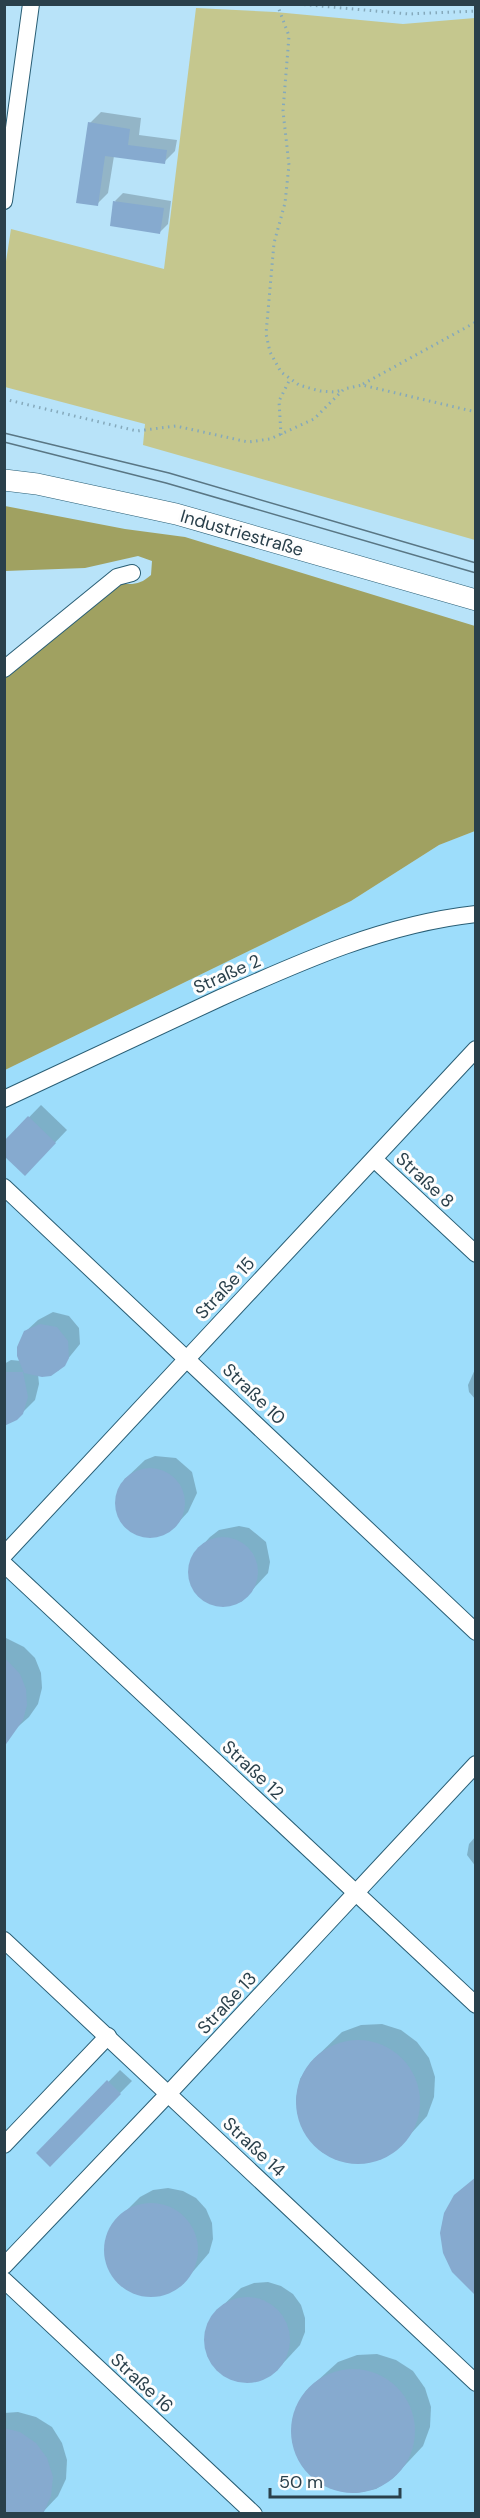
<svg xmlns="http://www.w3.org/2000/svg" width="480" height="2518" font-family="'DM Sans',sans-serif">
  <rect width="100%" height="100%" fill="#b8e3f9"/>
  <path fill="#9dddfb" d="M475,831V2513L5,2514V1070L351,901L439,845Z"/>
  <path fill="#c5c78e" d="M196,8L275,12L403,24L475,18V540L143,445L145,424L5,387L4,274L11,229L164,269Z"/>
  <path fill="#a0a161" d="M5,506L125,529L185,537L475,626V831L439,845L351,901L5,1070V675L117,583C132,585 140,585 151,575L152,561L138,556L85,568L5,571Z"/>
  <g fill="#0003">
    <path d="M101,112L141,118L139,135L177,140L175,151L164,162L114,156L108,193L97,204L90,123Z"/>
    <path d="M123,193L171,201L168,224L160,232L115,201Z"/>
    <path d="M41,1105L67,1130L25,1174L4,1143Z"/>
    <path d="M53,1312L69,1316L79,1328L80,1344L58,1371L38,1374L39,1384L35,1400L16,1419L4,1422V1364L11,1360L21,1361L25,1332L38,1320Z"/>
    <path d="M476,1367V1400L469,1392L468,1385Z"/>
    <path d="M155,1456L176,1458L192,1472L197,1493L188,1512L176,1525L158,1536H147L128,1528L121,1520L116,1499L124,1480L145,1460Z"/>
    <path d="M239,1526L249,1528L266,1542L270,1562L268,1573L241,1602L221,1606L201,1598L194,1590L190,1569L198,1550L210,1537L219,1530Z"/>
    <path d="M4,1637L24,1647L35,1658L41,1673L42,1688L38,1704L29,1717L4,1739Z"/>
    <path d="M476,1836V1867L467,1855L469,1844Z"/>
    <path d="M382,2024L401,2030L417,2042L429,2058L435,2077L434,2097L427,2116L398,2148L380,2159L361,2163L341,2161L322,2152L308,2137L299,2119L296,2099L300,2079L311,2062L342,2032L361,2025Z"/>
    <path d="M120,2070L132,2081L50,2164L39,2153Z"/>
    <path d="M168,2188L183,2191L196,2198L206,2209L212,2223L213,2239L209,2253L184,2282L172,2291L158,2295H143L129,2290L117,2280L109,2268L105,2253L107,2238L113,2224L140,2197L153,2190Z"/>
    <path d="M268,2282L281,2286L293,2294L301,2305L305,2318V2332L300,2345L275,2372L263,2379L249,2382L236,2381L223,2375L213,2365L207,2353L205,2339L208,2325L215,2313L241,2288L254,2283Z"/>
    <path d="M377,2354L396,2360L413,2371L425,2388L431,2407L430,2427L423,2446L393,2478L376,2489L356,2493L336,2490L318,2482L303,2467L295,2449L292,2429L296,2409L306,2391L338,2362L357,2355Z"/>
    <path d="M18,2412L36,2417L52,2427L62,2443L67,2460L66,2479L58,2496L41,2514H4V2413Z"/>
  </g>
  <g fill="#86aacf">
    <path d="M88,122L130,129L128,145L167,150L165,164L105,156L98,206L76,203Z"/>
    <path d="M113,201L164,208L160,234L110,226Z"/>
    <path d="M28,1116L56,1143L25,1176L4,1156V1141Z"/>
    <path d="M40,1324L57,1327L68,1341L69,1358L65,1366L51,1376L42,1377L24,1373L17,1356V1347L24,1331Z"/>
    <path d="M4,1372H23L28,1397L23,1414L17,1420L4,1426Z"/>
    <circle cx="150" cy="1503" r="35"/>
    <circle cx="223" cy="1572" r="35"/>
    <path d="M4,1657L20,1674L26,1689L27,1705L23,1720L4,1747Z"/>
    <circle cx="358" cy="2102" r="62"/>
    <path d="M107,2080L121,2094L50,2167L36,2153Z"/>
    <path d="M476,2177V2296L452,2272L443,2253L440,2233L444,2213L454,2195Z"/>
    <circle cx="151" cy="2250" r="47"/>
    <circle cx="247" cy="2340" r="43"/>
    <circle cx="353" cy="2431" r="62"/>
    <path d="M4,2428L20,2432L36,2443L47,2458L53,2477L51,2496L43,2514H4Z"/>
  </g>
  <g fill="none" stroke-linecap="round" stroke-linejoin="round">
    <g stroke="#295e75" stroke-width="18">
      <g id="minor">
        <path d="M4,201L31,4"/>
        <path d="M4,669L117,577L132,573"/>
        <path d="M4,1099C76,1065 148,1031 220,998C302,961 385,924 476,914"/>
        <path d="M374,1159L476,1254"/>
        <path d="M4,1187L476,1632"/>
        <path d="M4,1555L476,1049"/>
        <path d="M4,1564L476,2005"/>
        <path d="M4,1940L476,2383"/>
        <path d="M4,2145L108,2036"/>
        <path d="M4,2266L169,2093L476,1764"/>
        <path d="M4,2280L254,2514"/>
      </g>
    </g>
    <g stroke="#295e75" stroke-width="22">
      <path id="major" d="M4,480L37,484L176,514L476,600"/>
    </g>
    <g stroke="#85a9bb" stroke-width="3" stroke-dasharray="1.5 4.5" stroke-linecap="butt">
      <path d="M277,4L289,36L283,111L289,165L285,203L274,243L266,334L270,352L281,372L299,385L320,391L335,392L342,390"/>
      <path d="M298,4L409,14L476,11"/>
      <path d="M363,384L476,322"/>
      <path d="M4,399L137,431L176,426L248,442L270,439L314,419L344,389L362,385L476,412"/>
      <path d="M281,435L279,401L290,379"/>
    </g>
    <use href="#minor" stroke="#fff" stroke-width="16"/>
    <use href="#major" stroke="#fff" stroke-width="21"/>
    <g stroke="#597684" stroke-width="1.5">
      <path d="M4,433L169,473L476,563"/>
      <path d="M4,442L166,483L476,573"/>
    </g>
  </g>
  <g text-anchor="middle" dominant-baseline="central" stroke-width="6" stroke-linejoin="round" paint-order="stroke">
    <g font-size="18" fill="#2a404b" stroke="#fdfdfd">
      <text transform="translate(242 533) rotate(16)">Industriestraße</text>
      <text transform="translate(227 974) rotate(-24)">Straße 2</text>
      <text transform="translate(425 1180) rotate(43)">Straße 8</text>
      <text transform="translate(225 1288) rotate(-47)">Straße 15</text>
      <text transform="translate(254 1394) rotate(44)">Straße 10</text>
      <text transform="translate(253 1770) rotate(43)">Straße 12</text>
      <text transform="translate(227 2003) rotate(-47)">Straße 13</text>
      <text transform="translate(254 2147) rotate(43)">Straße 14</text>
      <text transform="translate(142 2383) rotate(43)">Straße 16</text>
    </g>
  </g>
  <rect width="480" height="2518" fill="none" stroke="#2a404b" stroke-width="12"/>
  <path d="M270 2488v9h130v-9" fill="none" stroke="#2a404b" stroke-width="3"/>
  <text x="279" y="2488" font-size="18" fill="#2a404b" stroke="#fdfdfd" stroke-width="4.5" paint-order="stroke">50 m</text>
</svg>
